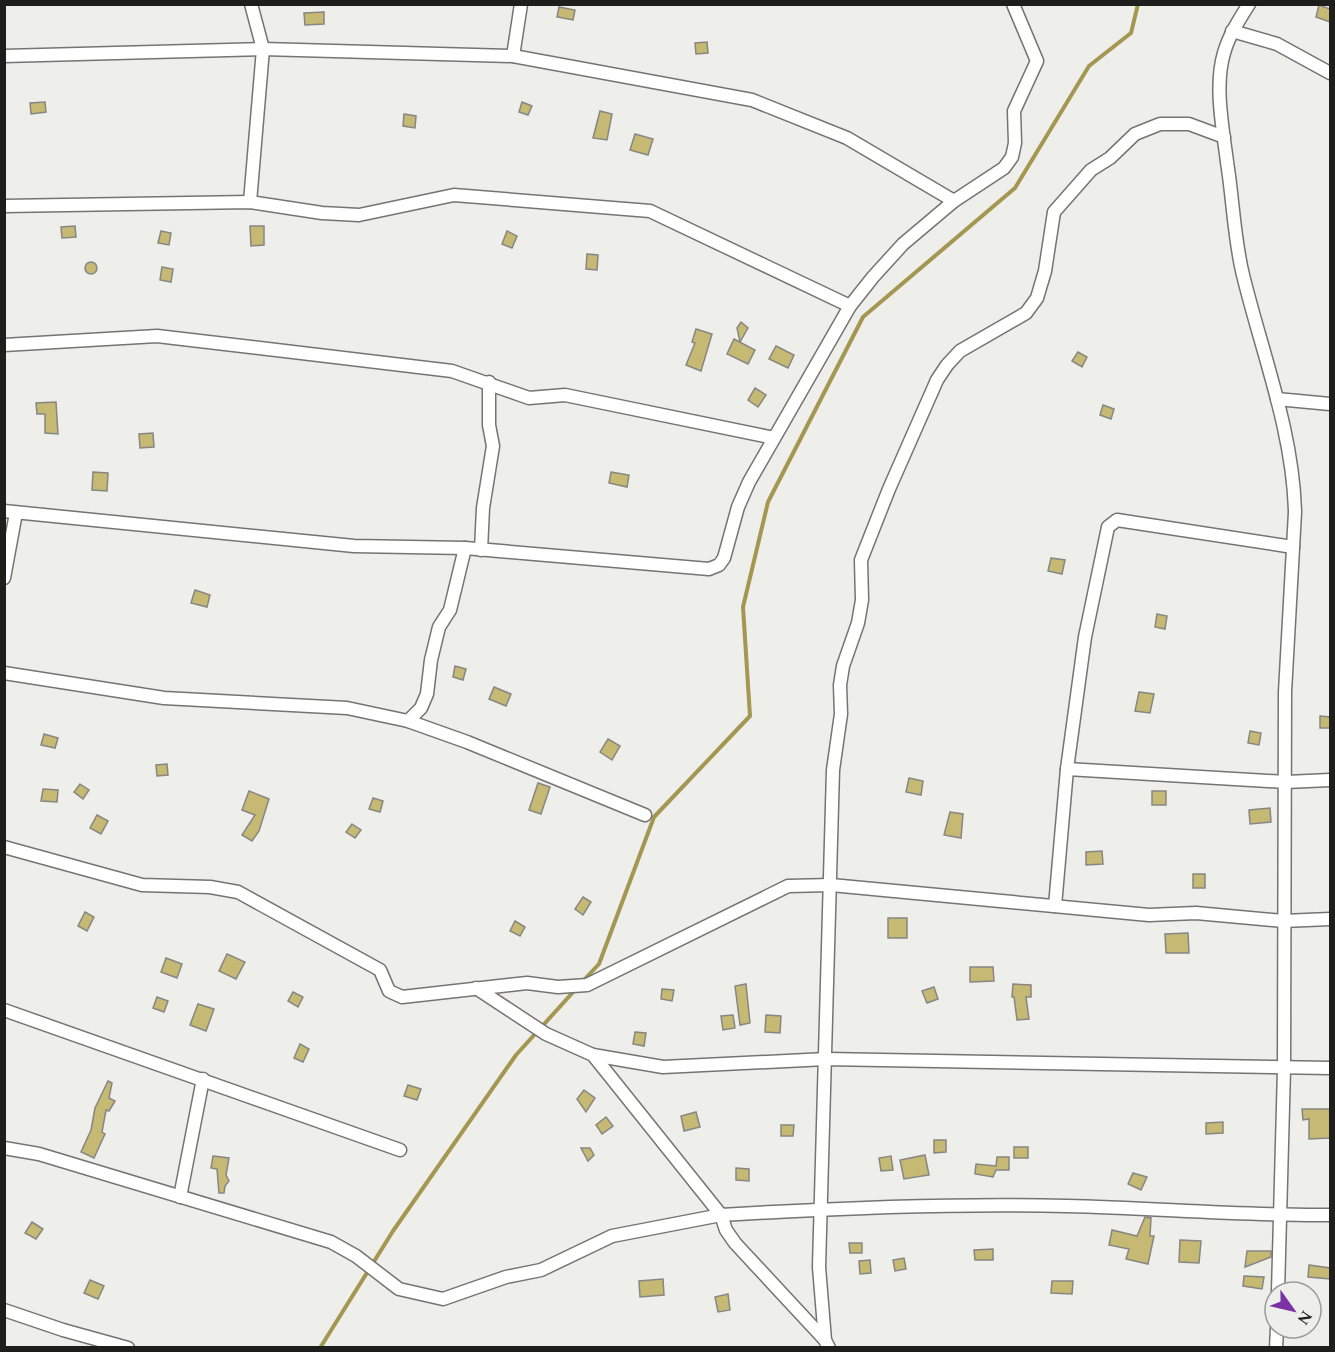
<svg xmlns="http://www.w3.org/2000/svg" width="1335" height="1352" font-family="Spectral,serif">
  <rect width="100%" height="100%" fill="#eeeeea"/>
  <g fill="none" stroke-linecap="round" stroke-linejoin="round">
    <g stroke="#a39751" stroke-width="4">
      <path d="M582,982L599,964L654,817L750,716L743,607L768,502L863,317L1015,188L1089,66L1131,33L1138,4"/>
      <path d="M320,1348L393,1231L516,1055L575,990"/>
    </g>
  </g>
  <g fill="#c5b973" stroke="#878683" stroke-width="1.5">
    <path d="M1319,5L1330,9V22L1316,17Z"/>
    <path d="M559,7L575,10L573,20L557,17Z"/>
    <path d="M324,12V24L305,25L304,13Z"/>
    <path d="M707,42L708,53L696,54L695,43Z"/>
    <path d="M45,102L46,112L31,114L30,103Z"/>
    <path d="M522,102L532,106L528,115L519,112Z"/>
    <path d="M600,111L612,114L607,140L593,138Z"/>
    <path d="M404,114L416,116L415,128L403,126Z"/>
    <path d="M635,134L653,139L648,155L630,150Z"/>
    <path d="M75,226L76,237L62,238L61,227Z"/>
    <path d="M250,226H264V245L251,246Z"/>
    <path d="M161,231L171,233L169,245L158,243Z"/>
    <path d="M507,231L517,236L512,248L502,244Z"/>
    <path d="M587,254L598,255L597,270L586,269Z"/>
    <circle cx="91" cy="268" r="6"/>
    <path d="M162,267L173,269L171,282L160,280Z"/>
    <path d="M741,322L748,328L740,342L737,328Z"/>
    <path d="M696,329L712,334L701,371L686,365L695,343L692,342Z"/>
    <path d="M734,339L755,350L748,364L727,354Z"/>
    <path d="M776,346L794,355L788,368L769,359Z"/>
    <path d="M1078,352L1087,357L1082,367L1072,361Z"/>
    <path d="M755,388L766,395L758,407L748,400Z"/>
    <path d="M56,402L58,434L45,433V414H37L36,403Z"/>
    <path d="M1103,405L1114,409L1111,419L1100,415Z"/>
    <path d="M153,433L154,447L140,448L139,434Z"/>
    <path d="M93,472L108,473L107,491L92,490Z"/>
    <path d="M611,472L629,475L627,487L609,483Z"/>
    <path d="M1051,558L1065,560L1062,574L1048,571Z"/>
    <path d="M195,590L210,595L207,607L191,603Z"/>
    <path d="M1157,614L1167,616L1165,629L1155,627Z"/>
    <path d="M455,666L466,669L463,680L453,677Z"/>
    <path d="M494,687L511,694L506,706L489,699Z"/>
    <path d="M1139,692L1154,694L1150,713L1135,711Z"/>
    <path d="M1320,716L1330,717V728H1320Z"/>
    <path d="M1250,731L1261,733L1259,745L1248,743Z"/>
    <path d="M44,734L58,738L55,748L41,745Z"/>
    <path d="M608,739L620,746L612,760L600,752Z"/>
    <path d="M167,764L168,775L157,776L156,765Z"/>
    <path d="M909,778L923,781L921,795L906,792Z"/>
    <path d="M538,783L550,787L541,814L529,810Z"/>
    <path d="M80,784L89,790L83,799L74,792Z"/>
    <path d="M43,789L58,790L57,802L41,801Z"/>
    <path d="M249,791L269,799L259,831L252,841L242,835L255,815L242,810Z"/>
    <rect x="1152" y="791" width="14" height="14"/>
    <path d="M373,798L383,801L380,812L369,809Z"/>
    <path d="M1270,808L1271,822L1250,824L1249,810Z"/>
    <path d="M950,812L963,814L961,838L944,835Z"/>
    <path d="M97,815L108,821L101,834L90,828Z"/>
    <path d="M352,824L361,830L355,838L346,832Z"/>
    <path d="M1102,851L1103,864L1086,865V852Z"/>
    <rect x="1193" y="874" width="12" height="14"/>
    <path d="M583,897L591,902L583,915L575,909Z"/>
    <path d="M85,912L94,917L87,931L78,926Z"/>
    <rect x="888" y="918" width="19" height="20"/>
    <path d="M515,921L525,927L520,936L510,931Z"/>
    <path d="M1188,933L1189,953H1166L1165,934Z"/>
    <path d="M227,954L245,962L236,979L219,971Z"/>
    <path d="M166,958L182,964L177,978L161,972Z"/>
    <path d="M970,967H993L994,981L970,982Z"/>
    <path d="M746,984L750,1023L740,1025L735,986Z"/>
    <path d="M1013,984L1031,985V997H1026L1029,1019L1017,1020L1014,997H1012Z"/>
    <path d="M934,987L938,999L927,1003L922,991Z"/>
    <path d="M662,989L674,990L672,1001L661,999Z"/>
    <path d="M293,992L303,997L298,1007L288,1001Z"/>
    <path d="M157,997L168,1001L164,1012L153,1008Z"/>
    <path d="M198,1004L214,1009L206,1031L190,1025Z"/>
    <path d="M733,1015L735,1028L723,1030L721,1016Z"/>
    <path d="M766,1015L781,1016L780,1033L765,1032Z"/>
    <path d="M635,1032L646,1033L644,1046L633,1044Z"/>
    <path d="M300,1044L309,1049L303,1062L294,1058Z"/>
    <path d="M108,1081L112,1083L109,1098L115,1101L109,1111L106,1110L102,1132L105,1134L94,1158L81,1152L91,1130L95,1108Z"/>
    <path d="M408,1085L421,1089L417,1100L404,1096Z"/>
    <path d="M584,1090L595,1098L586,1112L577,1099Z"/>
    <path d="M1302,1109H1330V1138L1309,1139V1119L1303,1120Z"/>
    <path d="M696,1112L700,1127L684,1131L681,1116Z"/>
    <path d="M606,1117L613,1126L602,1134L596,1125Z"/>
    <path d="M1223,1122V1133L1206,1134V1123Z"/>
    <path d="M781,1125H794L793,1136H781Z"/>
    <path d="M934,1140H946V1152L934,1153Z"/>
    <rect x="1014" y="1147" width="14" height="11"/>
    <path d="M581,1148H590L594,1155L588,1161Z"/>
    <path d="M925,1155L929,1175L904,1179L900,1160Z"/>
    <path d="M213,1156L229,1158L226,1175L229,1181L225,1186L224,1193H219L217,1169L211,1168Z"/>
    <path d="M891,1156L893,1170L881,1171L879,1158Z"/>
    <path d="M997,1157H1009V1170H996L993,1177L975,1174L976,1164L996,1166Z"/>
    <path d="M736,1168L749,1169V1181L736,1180Z"/>
    <path d="M1133,1173L1147,1177L1141,1190L1128,1184Z"/>
    <path d="M1145,1217L1151,1218L1150,1236H1154L1148,1264L1126,1259L1129,1249L1109,1245L1112,1230L1137,1236Z"/>
    <path d="M32,1222L43,1229L36,1239L25,1233Z"/>
    <path d="M1180,1240L1201,1241L1199,1263L1179,1262Z"/>
    <path d="M849,1243H862V1253H850Z"/>
    <path d="M993,1249V1260H975L974,1250Z"/>
    <path d="M1247,1251H1271V1257L1245,1267Z"/>
    <path d="M904,1258L906,1269L895,1271L893,1260Z"/>
    <path d="M870,1260L871,1273L860,1274L859,1261Z"/>
    <path d="M1309,1265L1330,1268V1279L1308,1277Z"/>
    <path d="M1244,1276L1264,1277L1262,1289L1243,1286Z"/>
    <path d="M663,1279L664,1295L640,1297L639,1281Z"/>
    <path d="M90,1280L104,1286L98,1299L84,1293Z"/>
    <path d="M1052,1281H1073L1072,1294L1051,1293Z"/>
    <path d="M728,1294L730,1310L718,1312L715,1297Z"/>
  </g>
  <g fill="none" stroke-linecap="round" stroke-linejoin="round">
    <g stroke="#757471" stroke-width="15">
      <g id="street">
        <path d="M1249,4C1239,20 1229,35 1224,53C1214,86 1223,129 1227,162C1233,199 1234,239 1243,275C1262,353 1293,431 1295,512L1285,692L1284,1069L1278,1292"/>
        <path d="M1232,31L1277,44L1330,73"/>
        <path d="M4,56L263,49L513,56L752,100L847,138L954,201"/>
        <path d="M513,56L521,4"/>
        <path d="M250,202L263,49L251,4"/>
        <path d="M4,206L250,202L322,213L359,215L454,195L650,211L850,306"/>
        <path d="M4,345L157,336L293,352L452,371L529,398L565,395L774,438"/>
        <path d="M1277,399L1330,404"/>
        <path d="M4,511L354,546L465,548L709,569L719,565L724,558L738,507L749,482L850,306L873,277L903,244L954,201L1004,168L1012,157L1015,143L1014,111L1037,61L1013,4"/>
        <path d="M481,550L483,508L493,446L489,425V382"/>
        <path d="M4,578L16,513"/>
        <path d="M4,673L164,698L347,708L408,721L467,742L645,815"/>
        <path d="M408,721L421,708L427,694L431,660L439,627L450,610L465,548"/>
        <path d="M1067,769L1286,782L1330,780"/>
        <path d="M4,847L142,885L210,887L238,892L380,970L389,991L402,997L527,983L558,987L587,985L788,886L831,885L1149,915L1196,913L1283,921L1330,919"/>
        <path d="M1055,906L1067,769L1085,637L1108,527L1117,520L1293,547"/>
        <path d="M476,988L546,1034L593,1055L663,1067L826,1059L1330,1068"/>
        <path d="M4,1010L400,1150"/>
        <path d="M593,1055L721,1215C836,1208 952,1203 1067,1206C1155,1208 1242,1216 1330,1215"/>
        <path d="M4,1148L39,1154L331,1242L356,1256L399,1289L443,1299L506,1277L541,1270L612,1236L721,1215L726,1230L735,1243L825,1340"/>
        <path d="M180,1197L203,1079"/>
        <path d="M4,1310L63,1330L128,1348"/>
        <path d="M829,1348L825,1340L819,1267L833,770L841,714L840,685L843,666L858,623L862,600L861,560L889,489L937,380L947,365L960,351L1026,313L1037,298L1045,271L1054,212L1091,170L1110,158L1135,134L1160,124H1189L1224,137"/>
        <path d="M1276,1348L1277,1328"/>
      </g>
    </g>
    <use href="#street" stroke="#fff" stroke-width="12"/>
  </g>
  <rect width="1335" height="1352" fill="none" stroke="#1e1e1d" stroke-width="12"/>
  <g transform="translate(1293 1310) rotate(124)"><circle r="28" fill="#eeeeea" stroke="#9b9b98" stroke-width="1.5"/>
  <path d="M0-4.5L10 22L0 15L-10 22Z" fill="#7a32a5"/>
  <text y="-9" font-size="16" font-weight="bold" text-anchor="middle" fill="#1e1e1d">N</text>
  </g>
</svg>
